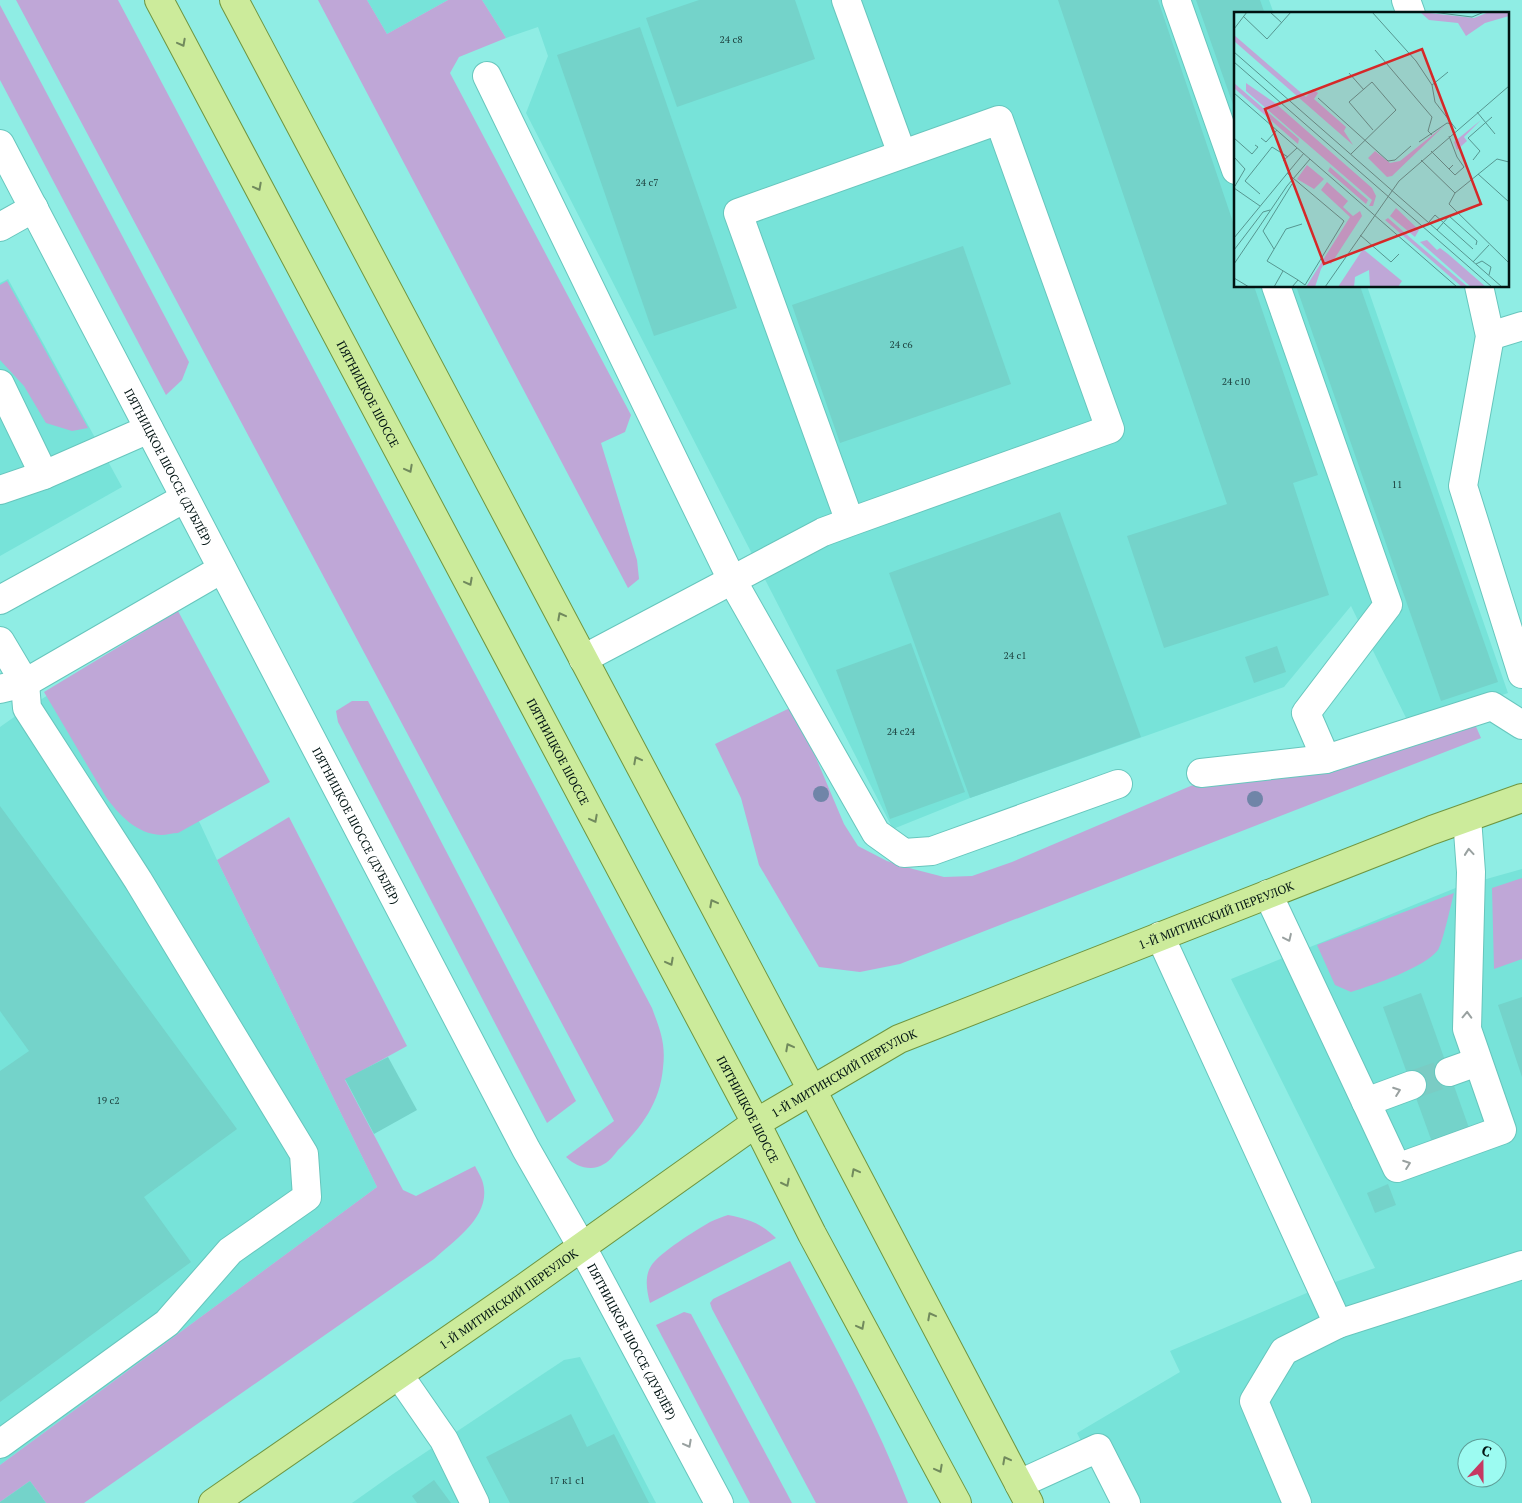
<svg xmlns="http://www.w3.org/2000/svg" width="1522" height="1503" font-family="'PT Serif',serif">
  <rect width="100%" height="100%" fill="#8fede4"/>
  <g fill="#77e3d9" fill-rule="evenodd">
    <path d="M367,0H448L387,34Z"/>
    <path d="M482,0H1269L1274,14H1236V286H1367L1508,693L1410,726L1351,606L1284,687L970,798L893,829L526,113L548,56L538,27L506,38Z"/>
    <path d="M8,279L122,487L0,556V283Z"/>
    <path d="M120,651L217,860L377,1187L0,1465V727L27,708Z"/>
    <path d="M1522,869V1503H1112L1077,1433L1180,1372L1170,1351L1321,1287L1375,1268L1231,979L1458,887ZM1467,1448H1497V1478H1467Z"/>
    <path d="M580,1357L656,1503H352L393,1474L564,1360Z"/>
  </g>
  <g fill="#bfa7d7">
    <path d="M16,0H118L652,1008C660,1030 666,1043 663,1068C660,1102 642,1127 618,1150C614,1155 610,1161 604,1164C592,1172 576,1167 566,1157L614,1121Z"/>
    <path d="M318,0H367L387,34L448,0H482L506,38L459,57L450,73L631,415L625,432L601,443L637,560L639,579L628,588Z"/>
    <path d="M0,5L189,362L182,380L166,395L0,80Z"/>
    <path d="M7,281L88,428L72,431L46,423L24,386L0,360V285Z"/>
    <path d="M178,611L270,782L178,833C172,833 167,835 161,835C137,834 119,815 106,797L44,692Z"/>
    <path d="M352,701H368L576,1101L547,1123L338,722L336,711Z"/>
    <path d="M794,706L844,824L858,846L887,861L913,869L944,877L972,876L1012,862L1200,782L1272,771L1326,774L1474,722L1481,738L900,964L860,972L819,967L759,865L741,798L715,744Z"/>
    <path d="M289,817L407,1046L345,1080L403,1190L416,1196L475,1166C477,1170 480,1175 482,1180C494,1214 456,1239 434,1259L84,1503H46L30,1481L0,1502V1465L377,1187L217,860Z"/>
    <path d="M1522,878V959L1494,969L1492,888Z"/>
    <path d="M1454,893C1451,904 1443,942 1438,950C1424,968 1373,985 1351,992L1335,985L1317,945Z"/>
    <path d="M728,1215C748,1219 761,1223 776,1238L650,1303C647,1292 644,1277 651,1266C659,1253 696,1230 710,1222C716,1219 722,1217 728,1215Z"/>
    <path d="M790,1261C832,1341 876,1420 908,1503H816L712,1309L710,1303L713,1299Z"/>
    <path d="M684,1312L691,1314L792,1503H750L656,1325Z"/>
  </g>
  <g fill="#74d3ca">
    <path d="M699,0H795L815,59L677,107L646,18Z"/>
    <path d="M1058,0H1158L1236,231V286H1254L1318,475L1293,483L1329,595L1164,648L1127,536L1227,504Z"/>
    <path d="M1196,0H1260L1265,14H1236V113Z"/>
    <path d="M640,27L737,308L654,336L557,55Z"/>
    <path d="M963,246L1011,384L840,443L792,305Z"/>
    <path d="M1296,286H1360L1498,682L1441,701Z"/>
    <path d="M1060,512L1141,737L970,798L889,573Z"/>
    <path d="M911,643L965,792L890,819L836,670Z"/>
    <path d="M1277,646L1286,672L1254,683L1245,657Z"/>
    <path d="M0,806L237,1129L144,1197L191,1262L0,1402V1071L29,1051L0,1011Z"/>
    <path d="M1421,993L1469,1128L1432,1142L1383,1007Z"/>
    <path d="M1522,997V1077L1498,1005Z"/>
    <path d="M388,1057L417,1110L374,1134L345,1079Z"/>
    <path d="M1388,1184L1396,1205L1375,1213L1367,1193Z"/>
    <path d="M571,1414L587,1447L614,1434L649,1503H510L486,1457Z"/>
    <path d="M434,1480L451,1503H417L412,1496Z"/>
    <path d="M30,1481L46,1503H0V1502Z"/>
  </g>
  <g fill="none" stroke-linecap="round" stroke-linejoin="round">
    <path stroke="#7accc4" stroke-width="28" stroke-dasharray="28 14" stroke-linecap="butt" d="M1412,1085L1449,1072"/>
    <g stroke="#67c6bd" stroke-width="30">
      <g id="minor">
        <path d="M846,0L902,154"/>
        <path d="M1176,0L1236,170"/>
        <path d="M1406,0L1411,14"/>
        <path d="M487,76L732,580L876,833L904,853L932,851L1118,784"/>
        <path id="s1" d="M0,144L526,1149L582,1247L719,1503"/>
        <path d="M0,227L34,208"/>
        <path d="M1276,286L1388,605L1306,713L1326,759"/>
        <path d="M1479,286L1490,336L1463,486L1522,674"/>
        <path d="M1490,336L1522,326"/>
        <path d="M0,384L44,475"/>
        <path d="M0,490L44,475L149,429"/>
        <path d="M0,600L185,498"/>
        <path d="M0,641L25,683L27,708L138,880L304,1154L307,1197L230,1251L167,1323L0,1444"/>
        <path d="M583,659L823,532L850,522L1110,429L999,120L738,213L850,522"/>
        <path d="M0,689L25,683L222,569"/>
        <path d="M1201,773L1326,759L1492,706L1522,725"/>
        <path d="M1268,894L1366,1102L1412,1085"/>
        <path d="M1160,936L1338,1324"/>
        <path d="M1449,1072L1477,1062"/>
        <path d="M1366,1102L1397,1168L1502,1130L1467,1029L1471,872L1467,818"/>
        <path d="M399,1375L444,1440L475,1503"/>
        <path d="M1019,1484L1098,1448L1126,1503"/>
        <path d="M1297,1503L1254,1401L1284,1351L1338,1324L1522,1265"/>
      </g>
    </g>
    <g stroke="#6f9640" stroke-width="30">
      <g id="major">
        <path id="s2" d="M159,0L756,1123L812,1234L957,1503"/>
        <path d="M234,0L812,1090L1029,1503"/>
        <path id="s3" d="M213,1503L524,1288L756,1123L899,1039L1432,830L1522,798"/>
      </g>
    </g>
    <use href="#minor" stroke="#fff" stroke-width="28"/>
    <use href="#major" stroke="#cceb9b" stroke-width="28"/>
  </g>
  <g fill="#7085a8">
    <circle cx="821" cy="794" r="8"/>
    <circle cx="1255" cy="799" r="8"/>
  </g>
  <defs><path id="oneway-chevron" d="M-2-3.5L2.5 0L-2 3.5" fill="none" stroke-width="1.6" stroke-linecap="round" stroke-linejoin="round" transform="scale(1.25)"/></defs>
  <g stroke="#718a5d">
    <use href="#oneway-chevron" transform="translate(182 43) rotate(62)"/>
    <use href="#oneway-chevron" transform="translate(258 187) rotate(62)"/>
    <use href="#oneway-chevron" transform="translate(409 469) rotate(62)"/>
    <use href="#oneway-chevron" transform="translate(469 582) rotate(62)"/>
    <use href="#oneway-chevron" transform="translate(561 616) rotate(-118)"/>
    <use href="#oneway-chevron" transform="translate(637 760) rotate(-118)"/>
    <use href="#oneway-chevron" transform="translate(594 819) rotate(62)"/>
    <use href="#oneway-chevron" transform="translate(713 903) rotate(-118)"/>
    <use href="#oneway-chevron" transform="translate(670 962) rotate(62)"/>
    <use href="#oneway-chevron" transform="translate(789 1047) rotate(-118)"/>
    <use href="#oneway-chevron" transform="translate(855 1172) rotate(-118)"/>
    <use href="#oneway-chevron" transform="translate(786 1183) rotate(63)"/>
    <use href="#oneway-chevron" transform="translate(931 1316) rotate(-118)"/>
    <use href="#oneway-chevron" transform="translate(861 1326) rotate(62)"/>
    <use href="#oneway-chevron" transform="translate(1006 1460) rotate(-118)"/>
    <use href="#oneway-chevron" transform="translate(939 1469) rotate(62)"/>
  </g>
  <g stroke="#99a1a0">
    <use href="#oneway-chevron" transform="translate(1469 852) rotate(-95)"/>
    <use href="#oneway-chevron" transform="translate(1288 938) rotate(65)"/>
    <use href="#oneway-chevron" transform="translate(1467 1015) rotate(-88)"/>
    <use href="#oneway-chevron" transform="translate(1397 1091) rotate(-20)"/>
    <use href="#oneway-chevron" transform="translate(1407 1164) rotate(-20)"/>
    <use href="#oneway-chevron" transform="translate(688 1444) rotate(62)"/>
  </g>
  <g text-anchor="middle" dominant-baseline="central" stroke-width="5" stroke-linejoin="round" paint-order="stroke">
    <g font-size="10" fill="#1e4340">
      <text x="731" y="39">24 с8</text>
      <text x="647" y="182">24 с7</text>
      <text x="901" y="344">24 с6</text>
      <text x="1236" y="381">24 с10</text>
      <text x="1397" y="484">11</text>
      <text x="1015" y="655">24 с1</text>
      <text x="901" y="731">24 с24</text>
      <text x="108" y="1100">19 с2</text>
      <text x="567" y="1480">17 к1 с1</text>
    </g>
    <g font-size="12" fill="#011312" stroke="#9cfbf1">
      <text stroke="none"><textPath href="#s2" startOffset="446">ПЯТНИЦКОЕ ШОССЕ</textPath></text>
      <text stroke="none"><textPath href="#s1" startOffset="364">ПЯТНИЦКОЕ ШОССЕ (ДУБЛЁР)</textPath></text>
      <text stroke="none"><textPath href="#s2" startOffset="851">ПЯТНИЦКОЕ ШОССЕ</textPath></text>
      <text stroke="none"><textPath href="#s1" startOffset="769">ПЯТНИЦКОЕ ШОССЕ (ДУБЛЁР)</textPath></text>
      <text stroke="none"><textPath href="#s3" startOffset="1169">1-Й МИТИНСКИЙ ПЕРЕУЛОК</textPath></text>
      <text stroke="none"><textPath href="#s3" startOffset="764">1-Й МИТИНСКИЙ ПЕРЕУЛОК</textPath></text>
      <text stroke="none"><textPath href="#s2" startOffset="1256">ПЯТНИЦКОЕ ШОССЕ</textPath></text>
      <text stroke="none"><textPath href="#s3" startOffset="359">1-Й МИТИНСКИЙ ПЕРЕУЛОК</textPath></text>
      <text stroke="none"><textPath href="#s1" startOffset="1354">ПЯТНИЦКОЕ ШОССЕ (ДУБЛЁР)</textPath></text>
    </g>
  </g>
  <g transform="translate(1234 12)">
    <rect width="275" height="275" fill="#8fede4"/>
    <path d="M186,0L240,6L255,0H275V4L251,11L232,24L224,11L195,8ZM0,23L72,85L79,77L84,81L80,87L112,115L110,119L119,133L0,29ZM0,71L65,127L64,132L0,76ZM12,71L41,91L138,176L142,184L139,194H135L138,188L12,79ZM247,108L230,125L233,129L223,138L220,130ZM211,113L158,164L153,165L134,146L141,139L156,151L166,149ZM73,153L90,167L80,177L63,167ZM96,155L134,188L132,192L94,159ZM93,170L114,189L109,195L119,204L126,199L128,204L97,252L92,249L87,257L81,275H72L116,205L87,178ZM162,196L185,218L181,225L156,204ZM154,206L179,228L234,275H228L151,208ZM193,228L203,238L206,236L214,242L252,275H237L186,230ZM129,237L168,269L164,275L136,274L135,258L121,265L120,275H104Z" fill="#bfa7d7"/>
    <path fill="none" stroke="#569690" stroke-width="1" d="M36,0L48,11M138,0L182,49L198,73L201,90L222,117M198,0L238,5L250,0M9,4L33,27L57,0M0,17L13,0M141,38L198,105L194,119L198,123M0,40L268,275M0,50L258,275M115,61L130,78M198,73L214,60M0,81L223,275M84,86L154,149L161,148L177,134M243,100L261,122M215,124L223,145L230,155L221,163L215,157M0,126L18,142L24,135L21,133M27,126L32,130L43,118M185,130L213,111L218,112M197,139L215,157L219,153M117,142L162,98L138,70L115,90L139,118M0,145L11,157L1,174M187,148L221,181M239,148L246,139L234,126L258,105M49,149L63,136M275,150L263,147L221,181L215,192L275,251M53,161L110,209L71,273L64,268L58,275M244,162L275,190M0,176L26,194M26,182L11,169L38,135L54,145M195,210L201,203L239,237M203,218L215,204L243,229L242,233M126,223L157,250L165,242M0,226L70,141M40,237L29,219L58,172M0,238L29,200L36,198M239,250L255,233M0,252L53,174L76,147M242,252L248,249L257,255L255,263M0,266L15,275M64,268L33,249L52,217L68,212M40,275L49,259M91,275L165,169L275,74"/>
    <path fill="#d62828" fill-opacity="0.15" stroke="#d62828" stroke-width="2.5" d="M188,37L247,192L90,252L31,97Z"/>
    <rect width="275" height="275" fill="none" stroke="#011312" stroke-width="2.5"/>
  </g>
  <g transform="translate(1482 1463) rotate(21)"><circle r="24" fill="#9cfbf1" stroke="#5e9e98"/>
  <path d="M0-4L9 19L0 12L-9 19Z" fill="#c63862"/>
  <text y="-8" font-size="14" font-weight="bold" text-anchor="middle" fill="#011312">С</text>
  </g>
</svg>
